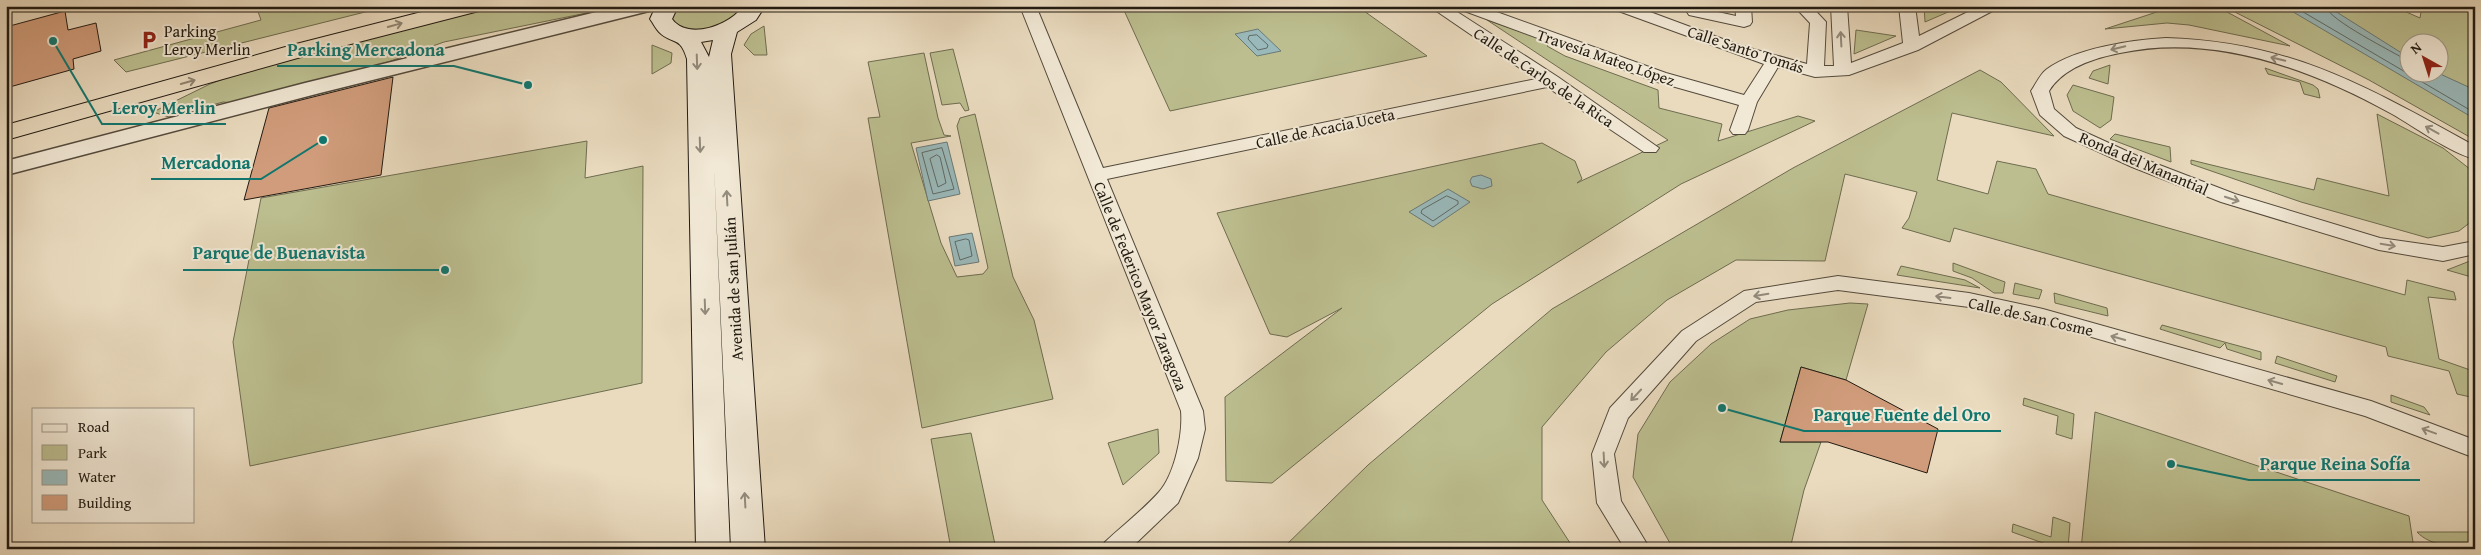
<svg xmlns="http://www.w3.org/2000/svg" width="2481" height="555" font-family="'Gentium Book Plus',serif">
  <rect width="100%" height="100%" fill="#eadbbf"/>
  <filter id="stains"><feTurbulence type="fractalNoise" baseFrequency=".004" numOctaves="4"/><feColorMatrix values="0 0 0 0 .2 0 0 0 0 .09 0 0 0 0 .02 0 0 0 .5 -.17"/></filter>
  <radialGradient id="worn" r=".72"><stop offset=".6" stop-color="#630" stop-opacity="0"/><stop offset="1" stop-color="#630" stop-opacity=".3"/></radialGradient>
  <g fill="#bcbe8f" stroke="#6e6c50" fill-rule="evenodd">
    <path d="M256,6H290L294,12L314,6H389L126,72L114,60L261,20Z"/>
    <path d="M487,6H621L444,42L388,62L235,103L223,102L169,117L153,112L210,84L261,65Z"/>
    <path d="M677,6H743C741,10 738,16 734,19C718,30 691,34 674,22L672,18Z"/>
    <path d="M1122,6H1357L1427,56L1170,111Z"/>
    <path d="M1924,6H1962L1925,22Z"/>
    <path d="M2175,6H2216L2290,46L2189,25L2167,23L2105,29Z"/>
    <path d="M2223,6H2353L2362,12L2366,6L2395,7L2420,18L2422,6H2475V140L2369,80ZM2408,42H2438V72H2408Z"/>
    <path d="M1487,20L1551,42L1547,46L1565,56L1658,90L1659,108L1722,124L1718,141L1798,116L1815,121L1681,184L1492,304L1272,483L1226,481L1225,397L1342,308L1287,337L1270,334L1217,213L1542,143L1575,161L1582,179L1577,183L1668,140Z"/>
    <path d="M764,26L767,55H754L744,45L751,34Z"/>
    <path d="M1856,30L1896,36L1854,54Z"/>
    <path d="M652,45L672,53L671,63L652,74Z"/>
    <path d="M953,49L969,110L965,111L960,103L942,105L930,53Z"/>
    <path d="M924,53L938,118L944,135L951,136L911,143L941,243L957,277L983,274L988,268L957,126L960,118L975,114L1013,277L1034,320L1053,399L922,428L868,118L880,117L868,62Z"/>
    <path d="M2110,65L2108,84L2089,78L2093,71Z"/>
    <path d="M2265,68L2313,85L2318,89L2320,98L2304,94L2300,82L2268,74Z"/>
    <path d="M1980,70L2001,82L2054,136L1952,113L1937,180L1988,194L1997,161L2036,169L2048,194L2405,295L2407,280L2454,292L2456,300L2428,297L2439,359L2473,371L2475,398L2457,394L2449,371L2388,356L2386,347L1954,228L1950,242L1902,228L1909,218L1917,192L1845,174L1825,261L1736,260L1667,300L1606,352L1542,427V500L1574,549H1282L1368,465L1552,309L1793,168Z"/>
    <path d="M2073,85L2114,97L2111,120L2100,128L2073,111L2067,95Z"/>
    <path d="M2377,114L2443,148L2475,173V214L2472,221L2459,231L2428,238L2301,202L2191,164V160L2314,190L2317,178L2389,196Z"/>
    <path d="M2115,134L2170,147L2171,162L2110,139Z"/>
    <path d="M587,141L585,178L643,166L642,383L250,466L233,342L261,198Z"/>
    <path d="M2475,259V278L2447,270Z"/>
    <path d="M1953,263L2005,282L2003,293H1994L1972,278L1953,271Z"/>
    <path d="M1901,266L1965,280L1980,288L1897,275Z"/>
    <path d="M2015,283L2042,290L2039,299L2013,294Z"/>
    <path d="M2054,293L2107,308L2108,316L2055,303Z"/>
    <path d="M1850,303L1868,304L1846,380L1801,367L1780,442H1821L1804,490L1790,549H1676L1671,545L1633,477L1638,434L1670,382L1711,344L1750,319L1788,310Z"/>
    <path d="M2162,325L2261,352V360L2227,349L2225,343L2220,348L2160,329Z"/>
    <path d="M2277,356L2337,376L2335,382L2275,363Z"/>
    <path d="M2391,395L2424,407L2430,415L2391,402Z"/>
    <path d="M2024,398L2074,414L2072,439L2056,434L2058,416L2023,405Z"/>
    <path d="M2095,412L2409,516L2414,549H2081Z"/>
    <path d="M1158,429L1159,453L1123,485L1108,443Z"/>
    <path d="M971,433L996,549H951L931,439Z"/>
    <path d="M2053,517L2070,523L2068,549H2060L2012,532L2013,524L2051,537Z"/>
    <path d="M2417,532H2472L2474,548C2456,548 2430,546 2417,532Z"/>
  </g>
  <g fill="#9ab9ba" stroke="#6a7976">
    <path d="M2283,6H2327L2408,57V72L2438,73L2475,90V119Z"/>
    <path d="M1258,29L1281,51L1257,56L1235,34Z"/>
    <path d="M947,142L960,194L928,201L916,148Z"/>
    <path d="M1481,175L1491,179L1492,186L1483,189L1472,186L1470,181L1472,177Z"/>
    <path d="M1448,189L1470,202L1433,227L1409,212Z"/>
    <path d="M972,233L979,262L955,266L949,237Z"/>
  </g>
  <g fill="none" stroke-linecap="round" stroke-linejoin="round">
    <g stroke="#5e6a66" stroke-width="1">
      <path d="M2293,6L2475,113"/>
      <path d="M2325,6C2330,21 2392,51 2408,61"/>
      <path d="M1257,35L1268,45L1267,48L1258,50L1248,39L1249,36Z"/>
      <path d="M942,148L954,189L933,194L922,153Z"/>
      <path d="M937,155L940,157L946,183L938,187L930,159Z"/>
      <path d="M1447,196L1458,201V204L1433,221L1421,213L1422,210Z"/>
      <path d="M966,239L969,240L972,256L960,260L955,242Z"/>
    </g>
  </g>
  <g fill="#d09c7b" stroke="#211a11">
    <path d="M65,11L68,30L96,23L101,51L73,59L74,69L6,88V27Z"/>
    <path d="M393,77L381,175L244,200L269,108Z"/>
    <path d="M1801,367L1846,380L1938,429L1927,473L1828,442H1780Z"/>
  </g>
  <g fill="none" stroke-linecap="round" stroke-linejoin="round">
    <g stroke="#534a3c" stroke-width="2">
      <g id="minor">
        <path d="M1020,6H1036L1103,168L1536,79L1429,6H1448L1558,77L1659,148L1656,152H1644L1547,87L1107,179L1203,411L1205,429L1198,458L1178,503L1130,549H1102L1105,542C1123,525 1143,510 1159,492C1175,474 1183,433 1181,411Z"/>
        <path d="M1457,6H1480L1666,73L1744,95L1764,64L1613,9L1611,6H1634L1739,45L1807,64L1810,23L1794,6H1811L1826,22L1824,66H1834L1831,6H1847L1851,63L1903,43L1899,6H1915L1919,36L1980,6H2002L1918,50L1849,75L1815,77L1778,67L1757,102L1748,130L1745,134H1733L1730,130L1739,105L1654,81L1459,9Z"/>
        <path d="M1735,6H1751L1752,22L1750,25L1744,27L1689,15L1687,12L1695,7L1736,16Z"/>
        <path d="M2166,38C2293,42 2367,87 2475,146V159C2450,153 2415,127 2392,114C2311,69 2214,33 2120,53C2094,58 2063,68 2049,91L2054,109L2076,128L2144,159L2235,194L2380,238L2443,247L2475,241V254L2443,261L2379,250L2221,202L2132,167L2064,136L2040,115L2031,91C2036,84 2040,74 2047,69C2076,48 2131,40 2166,38Z"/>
        <path d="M1838,276L1969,293L2043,309L2371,401L2475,440V458L2365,416L2043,323L1969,307L1838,290L1756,302L1696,341L1628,418L1614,454L1621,501L1650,549H1625L1597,503L1592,454L1610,408L1682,331L1744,291Z"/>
      </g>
    </g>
    <g stroke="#534a3c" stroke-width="3">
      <path id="tertiary" d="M621,6H656L653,10L320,93L6,175V161L305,83Z"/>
    </g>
    <g stroke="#211a11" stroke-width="2">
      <path id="secondary" d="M656,6H678L672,19C688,41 731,25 743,6H765L756,20L737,32L731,54L765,549H731L714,164L730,549H696L687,59C680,35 672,45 659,32C656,29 653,23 650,19ZM713,40L709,57L701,42Z"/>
    </g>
    <g stroke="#211a11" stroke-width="2">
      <path id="motorway" d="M445,6H482L479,11L312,54L6,140V125L296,44Z"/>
    </g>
    <use href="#minor" fill="#f1e8d5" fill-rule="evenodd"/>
    <use href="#tertiary" fill="#f1e8d5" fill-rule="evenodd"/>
    <use href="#secondary" fill="#f1e8d5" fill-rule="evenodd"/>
    <use href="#motorway" fill="#eadbbf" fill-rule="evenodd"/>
  </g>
  <defs><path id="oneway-shaft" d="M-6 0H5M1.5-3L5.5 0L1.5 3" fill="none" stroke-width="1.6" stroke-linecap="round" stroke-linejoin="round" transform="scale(1.25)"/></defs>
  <g stroke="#908471">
    <use href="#oneway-shaft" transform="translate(395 25) rotate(-15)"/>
    <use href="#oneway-shaft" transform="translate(188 82) rotate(-16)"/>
  </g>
  <g stroke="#938b7d">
    <use href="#oneway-shaft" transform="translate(1841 39) rotate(-93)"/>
    <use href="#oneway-shaft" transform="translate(2118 48) rotate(167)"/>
    <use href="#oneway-shaft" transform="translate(2278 59) rotate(-167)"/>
    <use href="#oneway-shaft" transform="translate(697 62) rotate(88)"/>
    <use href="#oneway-shaft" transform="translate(2432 130) rotate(-151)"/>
    <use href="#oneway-shaft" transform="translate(700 145) rotate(88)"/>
    <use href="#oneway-shaft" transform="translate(727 198) rotate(-93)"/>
    <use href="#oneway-shaft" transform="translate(2232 199) rotate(18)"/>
    <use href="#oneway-shaft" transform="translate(2388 245) rotate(10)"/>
    <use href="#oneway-shaft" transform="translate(1761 295) rotate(171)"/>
    <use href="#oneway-shaft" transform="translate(1943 297) rotate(-173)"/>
    <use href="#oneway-shaft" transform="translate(705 307) rotate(88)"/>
    <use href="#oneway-shaft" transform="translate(2118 338) rotate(-164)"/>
    <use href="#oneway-shaft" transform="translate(2275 382) rotate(-164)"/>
    <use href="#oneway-shaft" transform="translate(1636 395) rotate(133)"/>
    <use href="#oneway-shaft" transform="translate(2429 431) rotate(-160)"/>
    <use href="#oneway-shaft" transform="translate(1604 460) rotate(87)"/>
    <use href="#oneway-shaft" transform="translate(745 500) rotate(-93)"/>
  </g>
  <defs>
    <g id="parking-bare" transform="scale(1.5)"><path d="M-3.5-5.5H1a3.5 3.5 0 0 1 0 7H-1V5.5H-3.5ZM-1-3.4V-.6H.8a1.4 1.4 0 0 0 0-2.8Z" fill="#8f2418" stroke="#f1e8d5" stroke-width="2.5" paint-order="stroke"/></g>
  </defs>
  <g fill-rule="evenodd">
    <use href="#parking-bare" x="149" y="40"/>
  </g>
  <g text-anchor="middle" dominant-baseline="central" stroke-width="4" stroke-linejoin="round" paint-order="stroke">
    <g font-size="16" fill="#211a11" stroke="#f1e8d5" text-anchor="start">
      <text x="164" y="31">Parking<tspan x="164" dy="18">Leroy Merlin</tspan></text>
    </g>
    <g font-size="16" fill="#211a11" stroke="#f1e8d5">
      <text transform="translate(1746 49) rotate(18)">Calle Santo Tomás</text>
      <text transform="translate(1606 57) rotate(19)">Travesía Mateo López</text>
      <text transform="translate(1544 77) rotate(34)">Calle de Carlos de la Rica</text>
      <text transform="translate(1325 128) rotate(-12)">Calle de Acacia Uceta</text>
      <text transform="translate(2144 163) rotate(23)">Ronda del Manantial</text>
      <text transform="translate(1141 286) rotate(68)">Calle de Federico Mayor Zaragoza</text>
      <text transform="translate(733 289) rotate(-93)">Avenida de San Julián</text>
      <text transform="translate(2031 316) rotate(13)">Calle de San Cosme</text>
    </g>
  </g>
  <path fill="none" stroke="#0f766e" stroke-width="2" d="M528 85L454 66H277M53 41L102 124H226M323 140L261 179H151M445 270L375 270H183M1722 408L1804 431H2001M2171 464L2249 480H2420"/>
  <g fill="#0f766e" stroke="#f1e8d5" stroke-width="2">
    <circle cx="528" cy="85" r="5"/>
    <circle cx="53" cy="41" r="5"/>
    <circle cx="323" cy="140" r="5"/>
    <circle cx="445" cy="270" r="5"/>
    <circle cx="1722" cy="408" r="5"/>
    <circle cx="2171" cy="464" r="5"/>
  </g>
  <g font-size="18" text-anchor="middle" font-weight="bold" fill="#0f766e" stroke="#f1e8d5" stroke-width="4" stroke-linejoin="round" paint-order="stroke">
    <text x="366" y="56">Parking Mercadona</text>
    <text x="164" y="114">Leroy Merlin</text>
    <text x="206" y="169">Mercadona</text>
    <text x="279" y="259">Parque de Buenavista</text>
    <text x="1902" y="421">Parque Fuente del Oro</text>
    <text x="2335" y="470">Parque Reina Sofía</text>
  </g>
  <rect width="2481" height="555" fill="none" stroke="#eadbbf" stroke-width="25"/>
  <rect x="8" y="8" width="2466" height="540" fill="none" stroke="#211a11" stroke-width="2.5"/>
  <rect x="12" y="12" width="2456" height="530" fill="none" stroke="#211a11"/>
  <rect x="32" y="408" width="162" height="115" fill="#f1e8d5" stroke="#9e9687"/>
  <rect x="42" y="424" width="25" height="8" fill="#f1e8d5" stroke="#9e9687"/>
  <text x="78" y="432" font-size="15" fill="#211a11">Road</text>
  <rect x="42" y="445" width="25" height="15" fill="#bcbe8f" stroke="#9e9687"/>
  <text x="78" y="458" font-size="15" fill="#211a11">Park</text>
  <rect x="42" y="470" width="25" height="15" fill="#9ab9ba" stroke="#9e9687"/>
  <text x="78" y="482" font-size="15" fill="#211a11">Water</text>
  <rect x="42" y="495" width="25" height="15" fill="#d09c7b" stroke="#9e9687"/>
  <text x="78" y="508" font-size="15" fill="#211a11">Building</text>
  <g transform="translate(2424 58) rotate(321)"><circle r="24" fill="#f1e8d5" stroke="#9e9687"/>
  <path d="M0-4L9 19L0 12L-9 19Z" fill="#8f2418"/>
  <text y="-8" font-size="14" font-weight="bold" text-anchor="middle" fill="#211a11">N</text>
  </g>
  <rect width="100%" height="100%" filter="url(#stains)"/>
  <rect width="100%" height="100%" fill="url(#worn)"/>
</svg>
